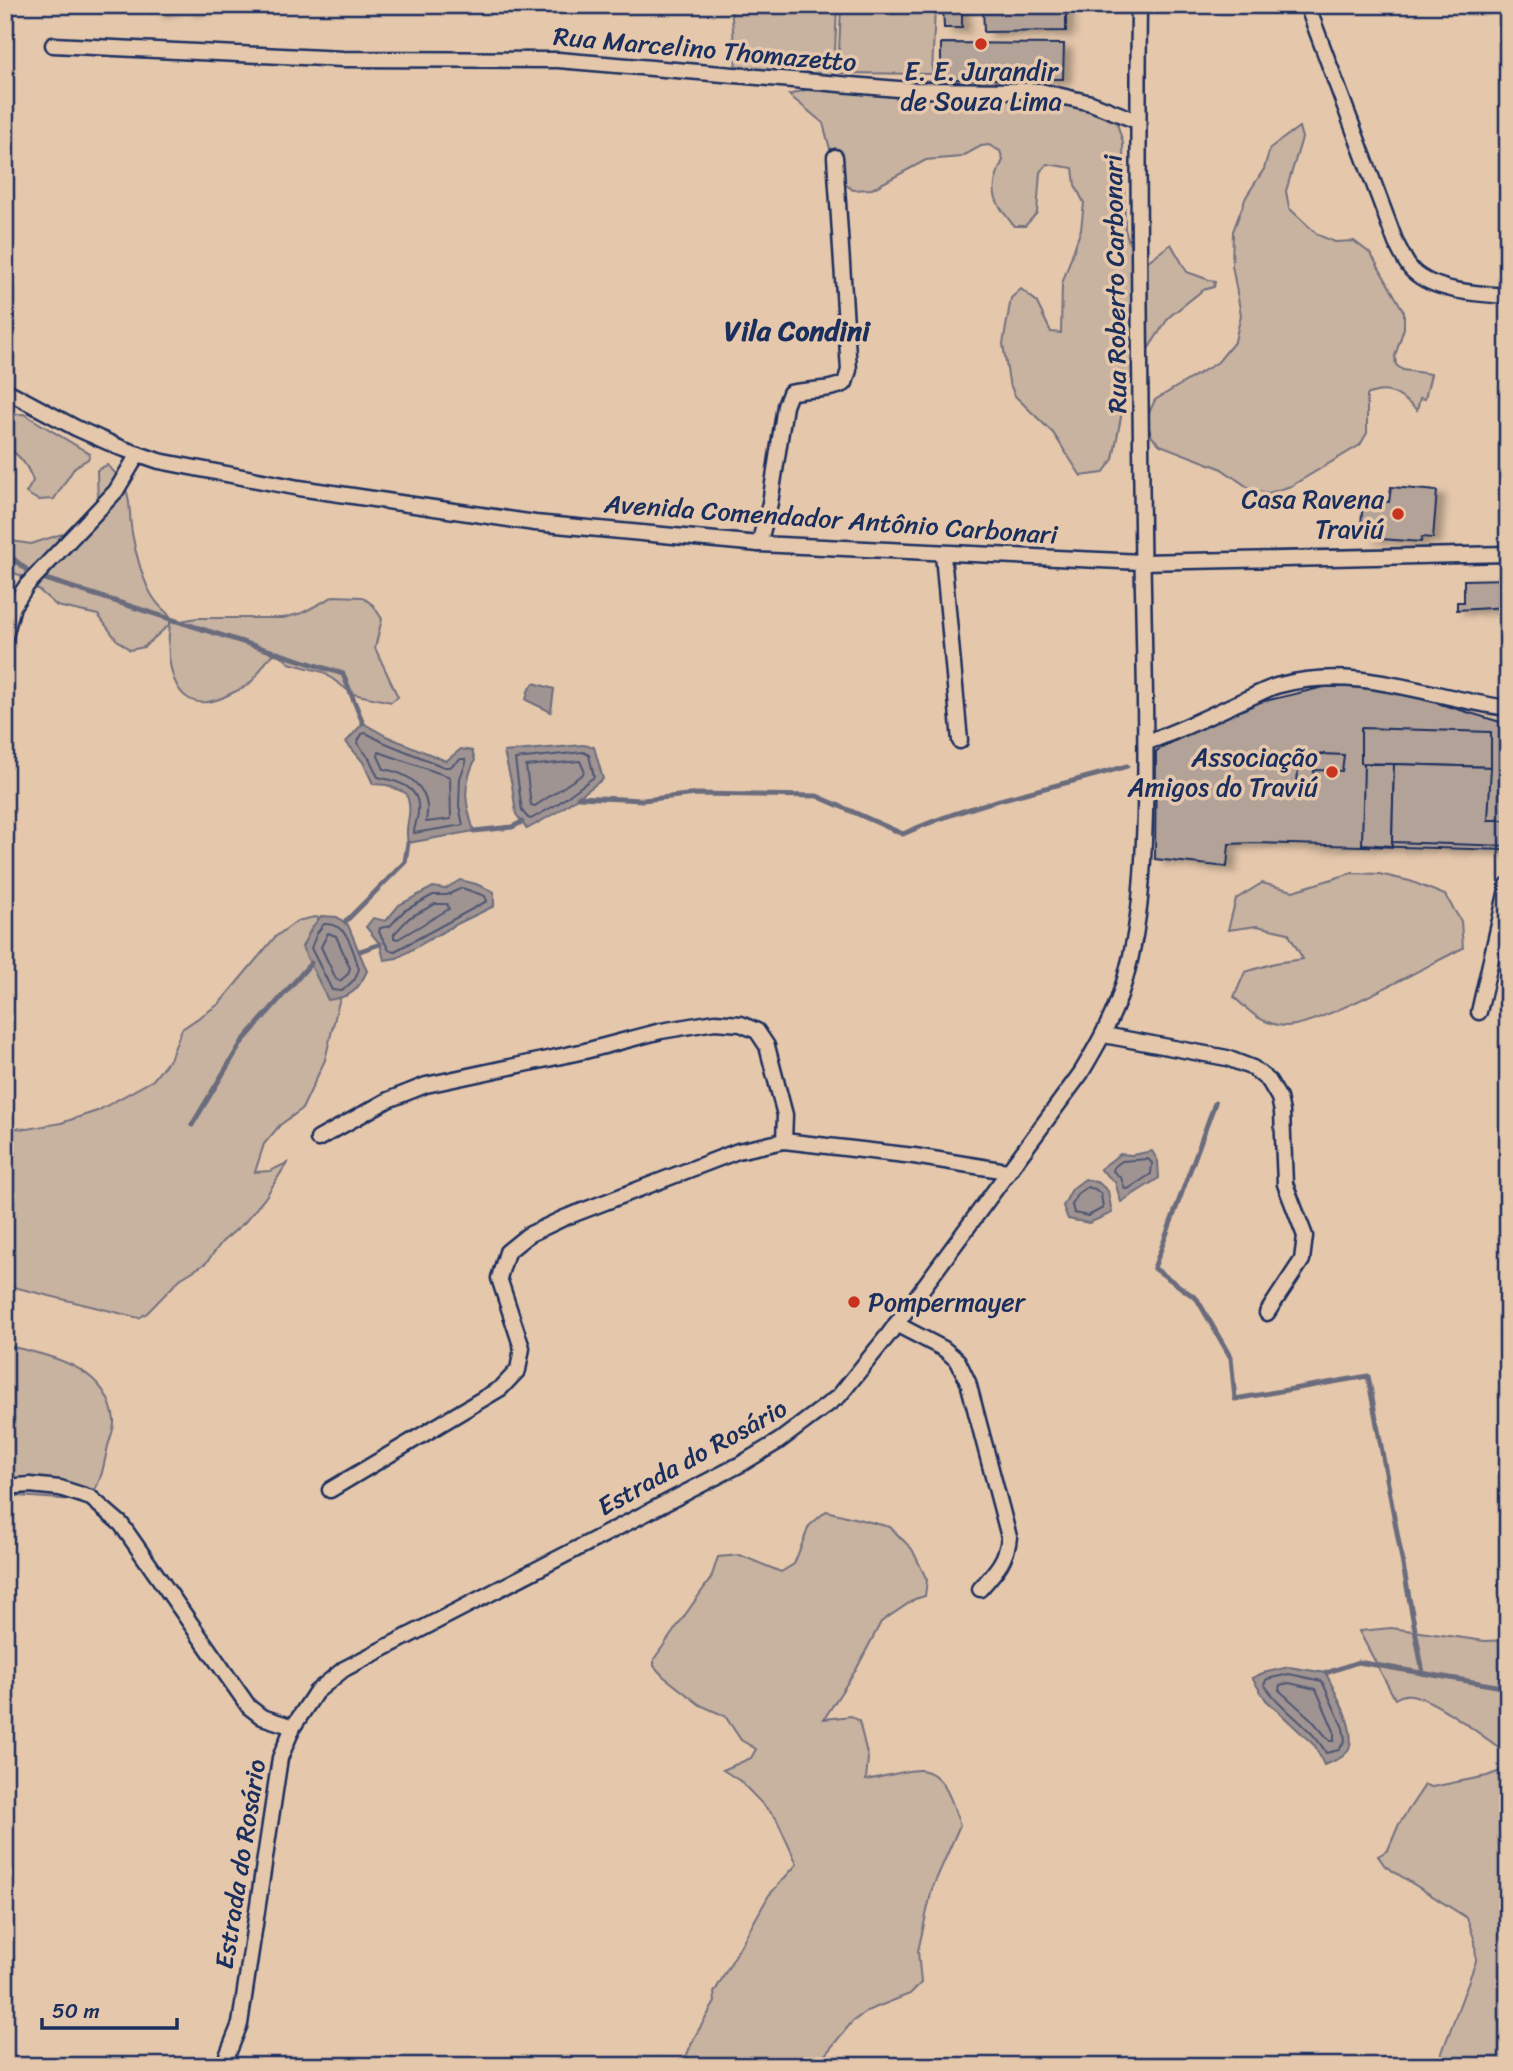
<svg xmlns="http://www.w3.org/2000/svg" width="1513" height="2071" font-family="Sriracha,sans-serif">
  <defs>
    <filter id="shadow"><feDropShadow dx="8" dy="4.5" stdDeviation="3.5" flood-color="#0004"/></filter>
  </defs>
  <rect width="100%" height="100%" fill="#e5c8ac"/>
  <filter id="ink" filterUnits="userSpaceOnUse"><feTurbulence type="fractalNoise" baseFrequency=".0143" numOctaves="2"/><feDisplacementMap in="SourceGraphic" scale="14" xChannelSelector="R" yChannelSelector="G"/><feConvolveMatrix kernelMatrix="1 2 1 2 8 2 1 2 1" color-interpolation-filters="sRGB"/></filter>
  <g filter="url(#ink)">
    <g fill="#c8b2a0" stroke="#72707f" stroke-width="2">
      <path d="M731,5H837L834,76L736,69Z"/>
      <path d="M841,7L935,8L932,74L838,73Z"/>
      <path d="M936,80L1070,91L1109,111L1116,120L1123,143L1125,229L1135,262L1144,264L1171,244L1187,272L1215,282L1214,287L1203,290L1169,317L1128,380L1113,459L1103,473L1081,476L1053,433L1015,396L1009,382L1003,344L1011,298L1021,289L1036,301L1051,332L1061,333L1062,284L1081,229L1084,203L1075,185L1073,168L1047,164L1040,172L1037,213L1025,226H1014C993,200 988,191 1003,160L1000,151L989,145L981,146L961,157L926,160L872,189L853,190L838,179L823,123L789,95L826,83Z"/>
      <path d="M1299,127L1302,138L1286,191L1289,208L1318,235L1335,242L1354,241L1371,254L1404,312V328L1395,356L1396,365L1403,370L1431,374L1425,399L1420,398L1417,410C1401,396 1389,385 1367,395V433L1360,445L1291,486L1269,493L1252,490L1220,468L1160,445L1152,437L1146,419L1155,400L1218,362L1235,341L1241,315L1232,265L1233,231L1246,197L1264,169L1270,148Z"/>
      <path d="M24,414L90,454L88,459L75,467L54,499L38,500L26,493L33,481C28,466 20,454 5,447V415Z"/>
      <path d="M107,465C135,490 127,501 132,533C135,551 144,586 155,600C159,606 165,611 170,616V623L197,618H283L302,613L334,596L362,597L373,605L382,619L375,648L398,697L391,702L353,694L323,672L289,663L278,652C264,658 261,674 249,684C244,688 236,691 230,694C175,724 164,666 170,624L144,647L130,650L116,639L98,615L57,606L24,577L5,569V540L31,544L84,527L98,509L97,470Z"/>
      <path d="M1352,873L1379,874L1410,881L1445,895L1461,921L1463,948C1430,964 1314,1029 1284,1026C1260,1023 1251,1013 1234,997L1245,972L1275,963L1303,959L1288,933L1257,926L1228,930L1236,899L1262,883L1293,891Z"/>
      <path d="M315,917L333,920L348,978L338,1005L325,1060L302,1109L280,1125L264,1144L255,1172L270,1171L287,1163L265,1198L245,1222L222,1242L206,1263L180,1279L147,1313L139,1318L5,1285V1127L27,1129L61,1123L97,1111L153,1080L170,1059L182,1029L219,1004L275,937L297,921Z"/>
      <path d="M5,1345C49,1356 107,1365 114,1420C115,1428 110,1438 108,1446C103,1468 102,1483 87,1501L5,1495Z"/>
      <path d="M826,1511L890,1527L912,1549L927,1580L925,1596L915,1599L881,1622L857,1668L824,1719L851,1716L859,1721L868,1758L866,1780C879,1778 909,1769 920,1770C946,1772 953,1806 960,1825L932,1889L918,1951L921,1983L910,1994L867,2011L852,2022L824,2056V2066H682L694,2038L715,2002L714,1993L769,1895L797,1864L776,1818L740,1781L723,1770L751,1758L756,1749L741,1740L725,1716L700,1705L663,1676L654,1666V1659L711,1578L718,1557L740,1555L781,1572L794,1564L809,1526Z"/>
      <path d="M1391,1628L1485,1641L1508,1640V1754C1485,1738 1436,1699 1411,1695C1405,1694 1400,1696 1395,1699L1359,1631Z"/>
      <path d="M1508,1768V2066H1437L1476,1961L1475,1941L1467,1918L1385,1866L1378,1856L1388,1850L1399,1824L1425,1785L1432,1787L1487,1776Z"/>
    </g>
    <g fill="#a09492" stroke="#6b6c7d" stroke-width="2">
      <path d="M534,683L554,689L551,712L526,700L528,691Z"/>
      <path d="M363,723L386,736L446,761L461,749L472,751L475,760C462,787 465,803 474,831L408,843C403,821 415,817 406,793L387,785L373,784L363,762L346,742Z"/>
      <path d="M583,745L594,747L603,779L559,811L527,829L516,814L512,785L504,752Z"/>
      <path d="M460,880L476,884L494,892V906L455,925L397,958L384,960L380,944L366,927L373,918L386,921L399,905L433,887L445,889Z"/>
      <path d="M321,916L337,917L348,925L367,971C357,992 351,997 328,1000L302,947L311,929Z"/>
      <path d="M1152,1151L1158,1161L1159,1178L1121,1202L1115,1182L1100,1169L1120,1154L1132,1155Z"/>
      <path d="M1085,1179L1099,1183L1108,1191L1112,1213L1089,1223L1068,1219L1063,1206L1072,1189Z"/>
      <path d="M1289,1667L1326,1673C1334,1692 1364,1739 1344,1755C1339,1760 1330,1762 1324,1765L1315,1746L1266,1700L1252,1678L1263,1673Z"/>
    </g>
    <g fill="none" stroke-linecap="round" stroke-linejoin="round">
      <g stroke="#505773" stroke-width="2">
        <path d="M366,733L383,742L444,767H450L461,759H465L466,763L460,778L459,806L463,825L414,833C414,826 418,819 418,811C421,786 396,781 378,777L369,758L357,743L362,734Z"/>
        <path d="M379,752L450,777L451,819L426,822C426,817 428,812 427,806C424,782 405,773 384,769L378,756Z"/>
        <path d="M583,752L589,755L594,777L556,805L531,819L528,818L522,811L515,759Z"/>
        <path d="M580,761L584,770L583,774L535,806L531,805L526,766Z"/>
        <path d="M462,888L485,896L487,901L395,951L389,950L379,932L380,928L390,926L404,911L433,895H447Z"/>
        <path d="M435,904H447L449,909L398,939L394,938V934L409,918Z"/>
        <path d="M324,924C348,922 353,951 359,969L355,979L342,991L332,990L311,948L317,933Z"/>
        <path d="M328,933L336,936L350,968L348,974L340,981L336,979L321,947Z"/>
        <path d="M1148,1159L1152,1163L1151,1174L1128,1189H1125L1121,1178L1113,1171L1114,1167L1122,1161Z"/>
        <path d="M1087,1187L1095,1189L1101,1194L1103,1208L1088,1216L1074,1213L1072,1205L1077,1194Z"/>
        <path d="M1289,1674L1322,1681L1343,1728L1345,1740L1339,1750L1326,1753C1311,1725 1281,1711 1264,1684L1267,1679Z"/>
        <path d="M1289,1683L1316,1689L1334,1731V1741H1330L1311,1719L1279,1690L1280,1685Z"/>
      </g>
      <g stroke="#6b6c7d" stroke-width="5">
        <path d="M5,552L33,575L343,674L363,723"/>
        <path d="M578,797L643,800L696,794L817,796L903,834C974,801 1052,789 1127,766"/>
        <path d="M474,831L512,827L522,822"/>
        <path d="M345,922L405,862L408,843"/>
        <path d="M360,951L380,944"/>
        <path d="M1215,1103L1154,1268L1197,1299L1231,1358L1235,1399L1368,1376L1423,1673"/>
        <path d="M192,1125L242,1042L311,963"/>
        <path d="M1326,1673L1358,1662L1508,1688"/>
      </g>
    </g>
    <g fill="#b3a298" stroke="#1b2f5e" stroke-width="2" filter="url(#shadow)">
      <path d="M154,5H177L157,13Z"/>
      <path d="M185,5H202L187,11Z"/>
      <path d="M943,5H962V28H944Z"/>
      <path d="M983,5H1066V31L984,32Z"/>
      <path d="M941,43L1064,44L1063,79H941Z"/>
      <path d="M1391,487L1437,491L1433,538L1422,537L1421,542L1368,538L1369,526H1361L1363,500L1389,502Z"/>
      <path d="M1508,579V607L1457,610V602H1464V580Z"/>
      <path d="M1380,686L1507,724L1508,850L1254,843L1229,844L1227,867L1155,859L1156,751L1198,728L1248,705L1324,687Z"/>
      <path d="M1361,728L1491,732V767L1361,763Z"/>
      <path d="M1299,753L1344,755L1342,771L1314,770L1313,786L1297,785Z"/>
      <path d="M1364,764H1394L1392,846L1362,844Z"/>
      <path d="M1394,764L1491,767L1488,820H1508L1507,846L1392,842Z"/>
    </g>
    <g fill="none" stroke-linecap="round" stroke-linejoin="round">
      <g stroke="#1b2f5e" stroke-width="19">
        <g id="minor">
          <path d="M1307,5L1396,243C1401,252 1406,265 1413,271C1435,292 1480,294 1508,296"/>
          <path d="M53,45L343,59L558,60L910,90L1040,91L1091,103L1137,121"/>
          <path d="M5,390L76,428L121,448L159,461L299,488L535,523L759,544L1142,562L1508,554"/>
          <path d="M759,544L770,503L785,406L790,393C809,388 828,392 845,383L849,370L835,157"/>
          <path d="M943,555L960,741"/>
          <path d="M5,637L13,606L27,585L116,491L138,454"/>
          <path d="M1147,742C1183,730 1216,712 1251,697C1260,693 1270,687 1280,685C1361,664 1429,698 1508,708"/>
          <path d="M1479,1012L1508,885"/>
          <path d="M1104,1035L1227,1058L1253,1068L1269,1081L1279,1098L1282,1112L1285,1184L1305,1236L1302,1260L1267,1313"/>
          <path d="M318,1139L388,1100L426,1085L585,1051L661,1031L715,1022L741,1024L757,1031L767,1046L785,1115L784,1141"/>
          <path d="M896,1324L944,1349L958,1361L968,1382L1009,1537C1007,1560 995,1572 980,1589"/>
          <path d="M5,1487L30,1485L60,1488L91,1498L121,1524L249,1707L262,1717L293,1727"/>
          <path d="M330,1490L501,1388L518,1370L522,1348L499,1278L507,1252L528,1235L564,1218L738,1151L784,1141L914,1156L1007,1171"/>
          <path d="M223,2066L240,2024L280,1758L293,1727L316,1692L344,1669L741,1464L779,1441L839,1396L889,1334L1081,1073C1095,1049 1108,1027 1118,1001C1140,940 1143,877 1145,814C1147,718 1143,622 1142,526C1140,353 1137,179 1139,5"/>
        </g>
      </g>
      <use href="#minor" stroke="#e5c8ac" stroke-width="14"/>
    </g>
  </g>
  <g fill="#c8321e" stroke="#e5c8ac" stroke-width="2.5">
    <circle cx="981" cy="44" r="7"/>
    <circle cx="1398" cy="514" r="7"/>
    <circle cx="1332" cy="772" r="7"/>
    <circle cx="854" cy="1302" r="7"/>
  </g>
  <g text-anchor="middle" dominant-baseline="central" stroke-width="7" stroke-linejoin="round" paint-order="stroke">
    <g font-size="26" fill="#1b2f5e" stroke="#e5c8ac">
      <text transform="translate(705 49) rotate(5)">Rua Marcelino Thomazetto</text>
      <text transform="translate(1115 284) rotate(-91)">Rua Roberto Carbonari</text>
      <text transform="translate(831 519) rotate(4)">Avenida Comendador Antônio Carbonari</text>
      <text transform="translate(692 1457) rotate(-29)">Estrada do Rosário</text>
      <text transform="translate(240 1864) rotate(-81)">Estrada do Rosário</text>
    </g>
    <g font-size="26" fill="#1b2f5e" stroke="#e5c8ac" text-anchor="end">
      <text x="981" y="71" text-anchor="middle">E. E. Jurandir<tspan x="981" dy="30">de Souza Lima</tspan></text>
      <text x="1384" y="499">Casa Ravena<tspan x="1384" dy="30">Traviú</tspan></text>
      <text x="1318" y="757">Associação<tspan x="1318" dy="30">Amigos do Traviú</tspan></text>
      <text x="868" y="1302" text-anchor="start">Pompermayer</text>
    </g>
    <g font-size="28" font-weight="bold" fill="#1b2f5e" stroke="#e5c8ac">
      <text x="797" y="330">Vila Condini</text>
    </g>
  </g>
  <rect width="1513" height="2071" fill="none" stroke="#e5c8ac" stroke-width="28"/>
  <rect x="14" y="14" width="1485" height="2043" fill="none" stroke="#1b2f5e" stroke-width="2.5" filter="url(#ink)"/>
  <path d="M42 2018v10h135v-10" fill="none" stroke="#1b2f5e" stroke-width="3.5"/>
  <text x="52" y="2018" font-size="21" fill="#1b2f5e" stroke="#e5c8ac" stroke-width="5" paint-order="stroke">50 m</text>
</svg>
